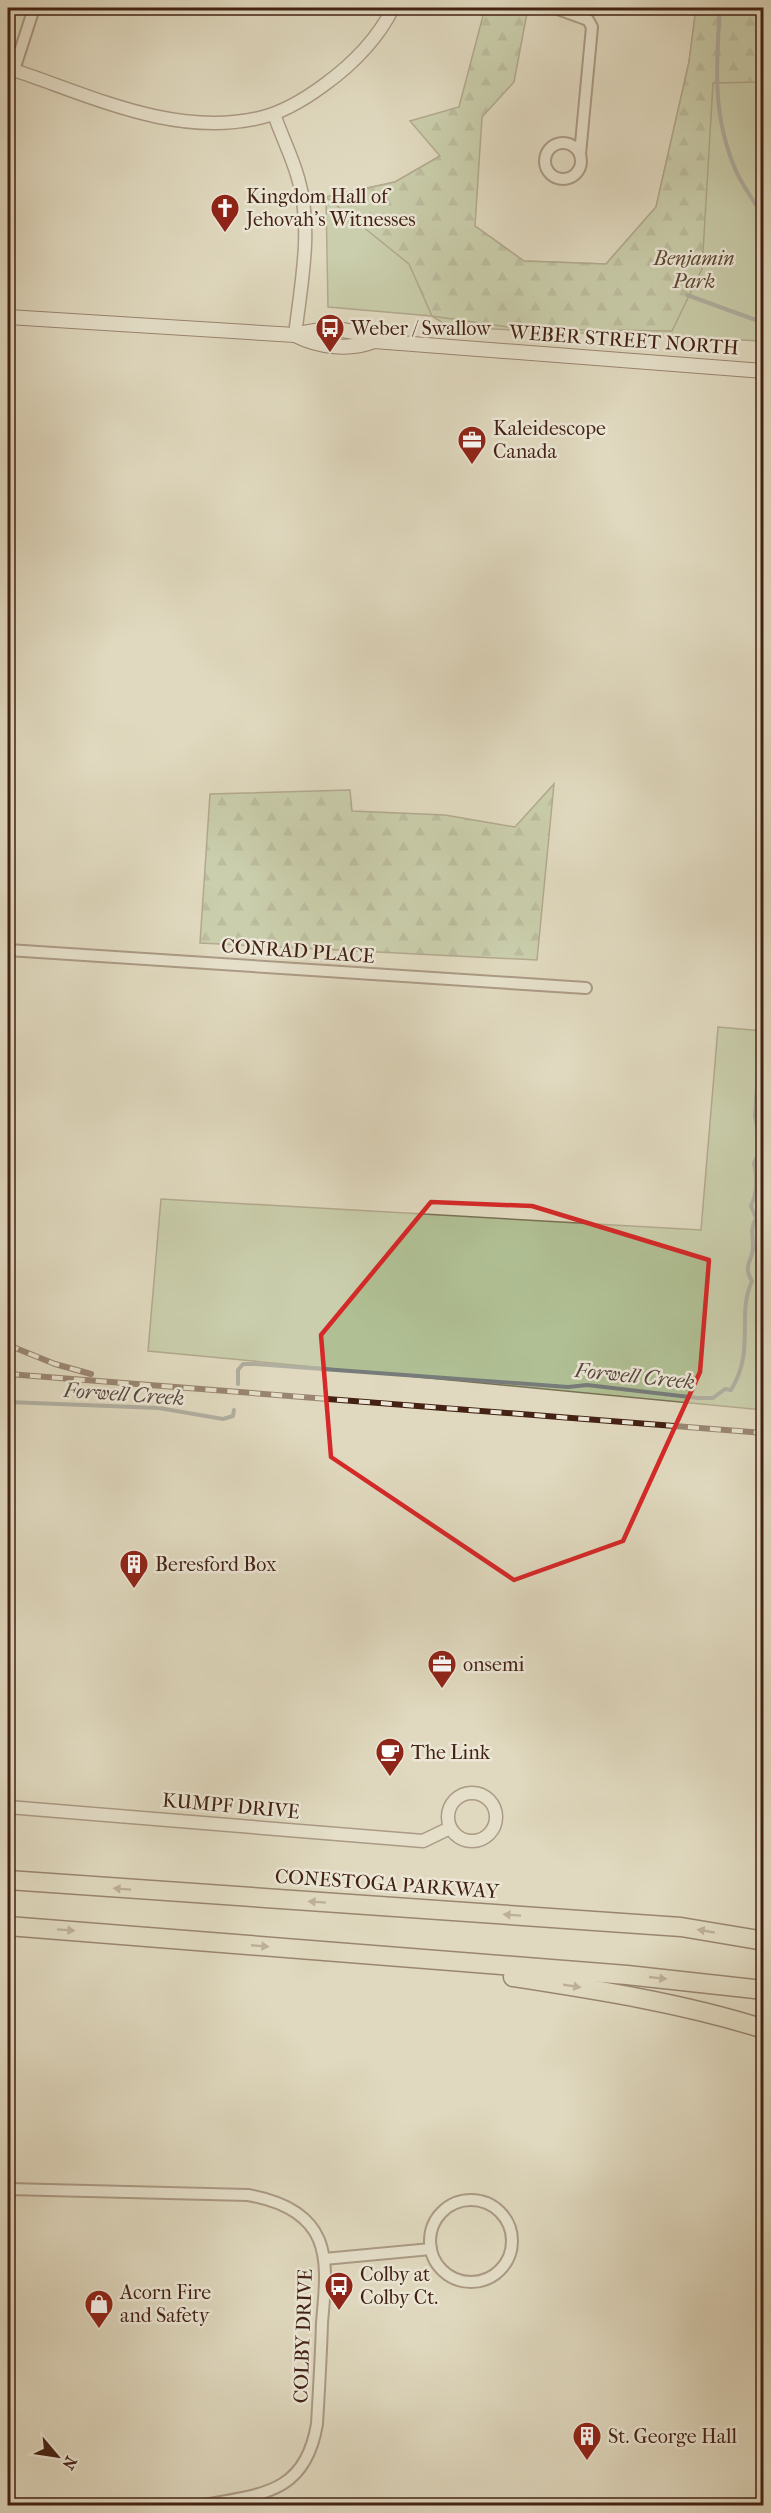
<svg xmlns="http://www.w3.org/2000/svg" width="771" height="2513" font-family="'IM FELL French Canon',serif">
  <defs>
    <pattern id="forest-firs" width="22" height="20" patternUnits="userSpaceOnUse" patternTransform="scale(1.5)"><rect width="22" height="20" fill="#b0c094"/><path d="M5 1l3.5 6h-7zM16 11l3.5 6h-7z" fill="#919c78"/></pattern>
  </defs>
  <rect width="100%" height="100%" fill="#e0d9bf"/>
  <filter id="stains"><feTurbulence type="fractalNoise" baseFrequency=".00333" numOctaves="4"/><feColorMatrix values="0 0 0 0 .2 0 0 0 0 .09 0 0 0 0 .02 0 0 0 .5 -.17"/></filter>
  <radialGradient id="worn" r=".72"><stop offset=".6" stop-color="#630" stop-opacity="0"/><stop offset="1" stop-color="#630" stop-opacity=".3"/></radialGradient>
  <g fill="#b0c094" stroke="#7a7054" stroke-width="1.5">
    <path d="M696,8H763V341L449,327L432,316L328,307L326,197L395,182L440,156L475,226L524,261L606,264L656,207L689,62Z"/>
    <path d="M718,1027L763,1031V1410L148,1351L161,1199L701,1230Z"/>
  </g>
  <g fill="url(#forest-firs)" stroke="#7a7054" stroke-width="1.5">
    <path d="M485,8H510L527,13L514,82L482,117L475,226L524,261L606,264L656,207L689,62L696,8H763V82L713,83L702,269L672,331L523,329L432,316L409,264L326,197L395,182L440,156L410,121L459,107Z"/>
    <path d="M554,784L537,960L200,943L210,794L350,790L352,811L445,815L515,827Z"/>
  </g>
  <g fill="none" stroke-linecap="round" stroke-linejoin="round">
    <g stroke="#777b7a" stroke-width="4">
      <path d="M720,8C716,66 712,118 737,173C744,188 755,203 764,217"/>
      <path d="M687,295L764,323"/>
      <path d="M238,1384V1370L243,1364H255L568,1387L587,1385L698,1398H713L725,1389L731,1390C756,1349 736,1316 752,1281C742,1265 753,1261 753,1247C753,1235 750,1229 756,1218L751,1206C757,1193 757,1177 754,1163C763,1150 758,1130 755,1116L764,980"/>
      <path d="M8,1402L159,1408L223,1419L233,1416L234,1410"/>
    </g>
    <g stroke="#6a4f3e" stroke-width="14">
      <g id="minor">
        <path d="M555,8L588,20L592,27L580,154"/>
        <path d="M14,70L34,8"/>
        <circle cx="563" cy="161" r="18"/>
        <path d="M8,950L586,988"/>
        <path d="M8,2189L248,2195C276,2200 307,2211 319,2240C329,2265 324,2296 322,2323C321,2357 319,2390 317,2424C305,2496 259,2494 199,2506"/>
        <circle cx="471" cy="2241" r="41"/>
        <path d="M324,2259L431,2249"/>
      </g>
    </g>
    <g stroke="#6a4f3e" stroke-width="15">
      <g id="tertiary">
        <path d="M8,68C87,94 174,138 259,118C282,113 305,99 324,85C353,64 377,40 393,8"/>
        <path d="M274,114C281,135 292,156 298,178C313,228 301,284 295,335"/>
        <circle cx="472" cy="1817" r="24"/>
        <path d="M8,1807L423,1841L450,1828"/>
      </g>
    </g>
    <g stroke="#432113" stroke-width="16">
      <g id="secondary">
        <path d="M8,317L295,335C321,328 351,326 374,341"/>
        <path d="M295,335C319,347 349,351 374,341L764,371"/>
      </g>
    </g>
    <g stroke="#432113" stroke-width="21">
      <g id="motorway">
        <path d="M8,1880L681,1927L764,1941"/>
        <path d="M8,1926L627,1975L764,1990"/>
        <path d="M513,1977C597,1990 682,2003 764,2029"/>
      </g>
    </g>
    <use href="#minor" stroke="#ebe6d5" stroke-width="10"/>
    <use href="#tertiary" stroke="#ebe6d5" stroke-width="12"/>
    <use href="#secondary" stroke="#ebe6d5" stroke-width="14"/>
    <use href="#motorway" stroke="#e0d9bf" stroke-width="18"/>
    <g stroke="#432113" stroke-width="6">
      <g id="rail">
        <path d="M8,1345L55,1364L91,1374"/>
        <path d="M8,1374L764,1433"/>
      </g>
    </g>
    <use href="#rail" stroke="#ebe6d5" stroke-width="4" stroke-dasharray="11" stroke-linecap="butt"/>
  </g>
  <defs><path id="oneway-solid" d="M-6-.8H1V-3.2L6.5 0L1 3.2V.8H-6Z" transform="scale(1.5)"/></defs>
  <g fill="#927d69">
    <use href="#oneway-solid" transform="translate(122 1889) rotate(-176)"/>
    <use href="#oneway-solid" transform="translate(317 1902) rotate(-176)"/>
    <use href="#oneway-solid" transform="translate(512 1915) rotate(-176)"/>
    <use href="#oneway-solid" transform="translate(66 1930) rotate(4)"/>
    <use href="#oneway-solid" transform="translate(706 1931) rotate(-170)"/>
    <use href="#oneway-solid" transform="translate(260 1946) rotate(5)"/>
    <use href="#oneway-solid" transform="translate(658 1978) rotate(6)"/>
    <use href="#oneway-solid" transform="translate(572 1986) rotate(9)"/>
  </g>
  <path d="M0 0H771V2513H0ZM431,1202L532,1206L709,1260L700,1372L623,1541L514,1580L331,1457L321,1335Z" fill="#e0d9bf" fill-opacity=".55" fill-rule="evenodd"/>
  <path fill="none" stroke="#d62828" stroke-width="4.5" stroke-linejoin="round" d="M431,1202L532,1206L709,1260L700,1372L623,1541L514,1580L331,1457L321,1335Z"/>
  <defs>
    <g id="church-pin" transform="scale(1.5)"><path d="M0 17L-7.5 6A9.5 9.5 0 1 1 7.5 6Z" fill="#8f2418" stroke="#ebe6d5"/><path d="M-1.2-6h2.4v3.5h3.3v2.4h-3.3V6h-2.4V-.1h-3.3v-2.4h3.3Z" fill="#fff"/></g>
    <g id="bus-pin" transform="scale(1.5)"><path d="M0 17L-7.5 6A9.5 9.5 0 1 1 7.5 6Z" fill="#8f2418" stroke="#ebe6d5"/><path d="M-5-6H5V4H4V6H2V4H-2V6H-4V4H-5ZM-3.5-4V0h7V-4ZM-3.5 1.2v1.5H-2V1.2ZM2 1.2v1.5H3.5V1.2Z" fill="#fff"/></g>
    <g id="office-pin" transform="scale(1.5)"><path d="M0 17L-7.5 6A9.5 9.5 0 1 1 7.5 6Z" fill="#8f2418" stroke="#ebe6d5"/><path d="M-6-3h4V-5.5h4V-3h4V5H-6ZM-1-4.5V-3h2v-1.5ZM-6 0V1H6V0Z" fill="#fff"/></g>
    <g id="building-pin" transform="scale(1.5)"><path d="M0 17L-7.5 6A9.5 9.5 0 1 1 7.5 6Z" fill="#8f2418" stroke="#ebe6d5"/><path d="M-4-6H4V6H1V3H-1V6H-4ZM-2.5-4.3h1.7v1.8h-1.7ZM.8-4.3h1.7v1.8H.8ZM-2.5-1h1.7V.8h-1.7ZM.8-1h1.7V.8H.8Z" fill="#fff"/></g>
    <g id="cafe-pin" transform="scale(1.5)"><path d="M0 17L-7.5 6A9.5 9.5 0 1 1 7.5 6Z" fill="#8f2418" stroke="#ebe6d5"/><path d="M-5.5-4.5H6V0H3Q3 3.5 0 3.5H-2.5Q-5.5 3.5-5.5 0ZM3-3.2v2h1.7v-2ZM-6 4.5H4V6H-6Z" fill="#fff"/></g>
    <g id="shop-pin" transform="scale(1.5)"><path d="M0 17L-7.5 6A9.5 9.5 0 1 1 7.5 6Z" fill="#8f2418" stroke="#ebe6d5"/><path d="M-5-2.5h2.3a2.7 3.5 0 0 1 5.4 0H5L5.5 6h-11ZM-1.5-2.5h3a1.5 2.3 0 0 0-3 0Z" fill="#fff"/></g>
  </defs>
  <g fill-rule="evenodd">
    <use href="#church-pin" x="225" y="208"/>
    <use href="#bus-pin" x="330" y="328"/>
    <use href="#office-pin" x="472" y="440"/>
    <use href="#building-pin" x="134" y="1564"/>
    <use href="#office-pin" x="442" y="1664"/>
    <use href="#cafe-pin" x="390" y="1752"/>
    <use href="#bus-pin" x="339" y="2286"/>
    <use href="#shop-pin" x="99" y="2304"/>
    <use href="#building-pin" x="587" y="2436"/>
  </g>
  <g text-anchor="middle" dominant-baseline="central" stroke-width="5" stroke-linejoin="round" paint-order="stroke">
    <g font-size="20" fill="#432113" stroke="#ebe6d5" text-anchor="start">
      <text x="246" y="196">Kingdom Hall of<tspan x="246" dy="23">Jehovah's Witnesses</tspan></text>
      <text x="351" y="328">Weber / Swallow</text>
      <text x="493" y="428">Kaleidescope<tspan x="493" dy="23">Canada</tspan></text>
      <text x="155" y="1564">Beresford Box</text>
      <text x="463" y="1664">onsemi</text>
      <text x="411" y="1752">The Link</text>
      <text x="360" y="2274">Colby at<tspan x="360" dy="23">Colby Ct.</tspan></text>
      <text x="120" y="2292">Acorn Fire<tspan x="120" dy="23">and Safety</tspan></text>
      <text x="608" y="2436">St. George Hall</text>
    </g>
    <g font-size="20" font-style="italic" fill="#5e4933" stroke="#ebe6d5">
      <text x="694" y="258">Benjamin<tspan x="694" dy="23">Park</tspan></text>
    </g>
    <g font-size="20" fill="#432113" stroke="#ebe6d5">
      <text transform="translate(624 340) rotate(4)">WEBER STREET NORTH</text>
      <text transform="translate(298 951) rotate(4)">CONRAD PLACE</text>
      <text transform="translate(231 1806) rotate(5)">KUMPF DRIVE</text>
      <text transform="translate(387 1884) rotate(4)">CONESTOGA PARKWAY</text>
      <text transform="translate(303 2336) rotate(-88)">COLBY DRIVE</text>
    </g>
    <g font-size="21" font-style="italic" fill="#59463e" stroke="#ebe6d5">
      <text transform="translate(635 1376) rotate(6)">Forwell Creek</text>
      <text transform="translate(124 1394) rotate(4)">Forwell Creek</text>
    </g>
  </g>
  <rect width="771" height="2513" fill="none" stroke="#e0d9bf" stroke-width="30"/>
  <rect x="9" y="9" width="753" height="2495" fill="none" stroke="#432113" stroke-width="3"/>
  <rect x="15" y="15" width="741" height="2483" fill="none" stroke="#432113" stroke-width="1.5"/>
  <g transform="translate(57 2456) rotate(119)" stroke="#ebe6d5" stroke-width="4.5" paint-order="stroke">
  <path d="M0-4.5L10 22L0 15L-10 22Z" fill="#432113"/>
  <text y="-9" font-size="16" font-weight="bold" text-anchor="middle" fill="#432113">N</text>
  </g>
  <rect width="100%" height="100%" filter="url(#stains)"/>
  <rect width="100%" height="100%" fill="url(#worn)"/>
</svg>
